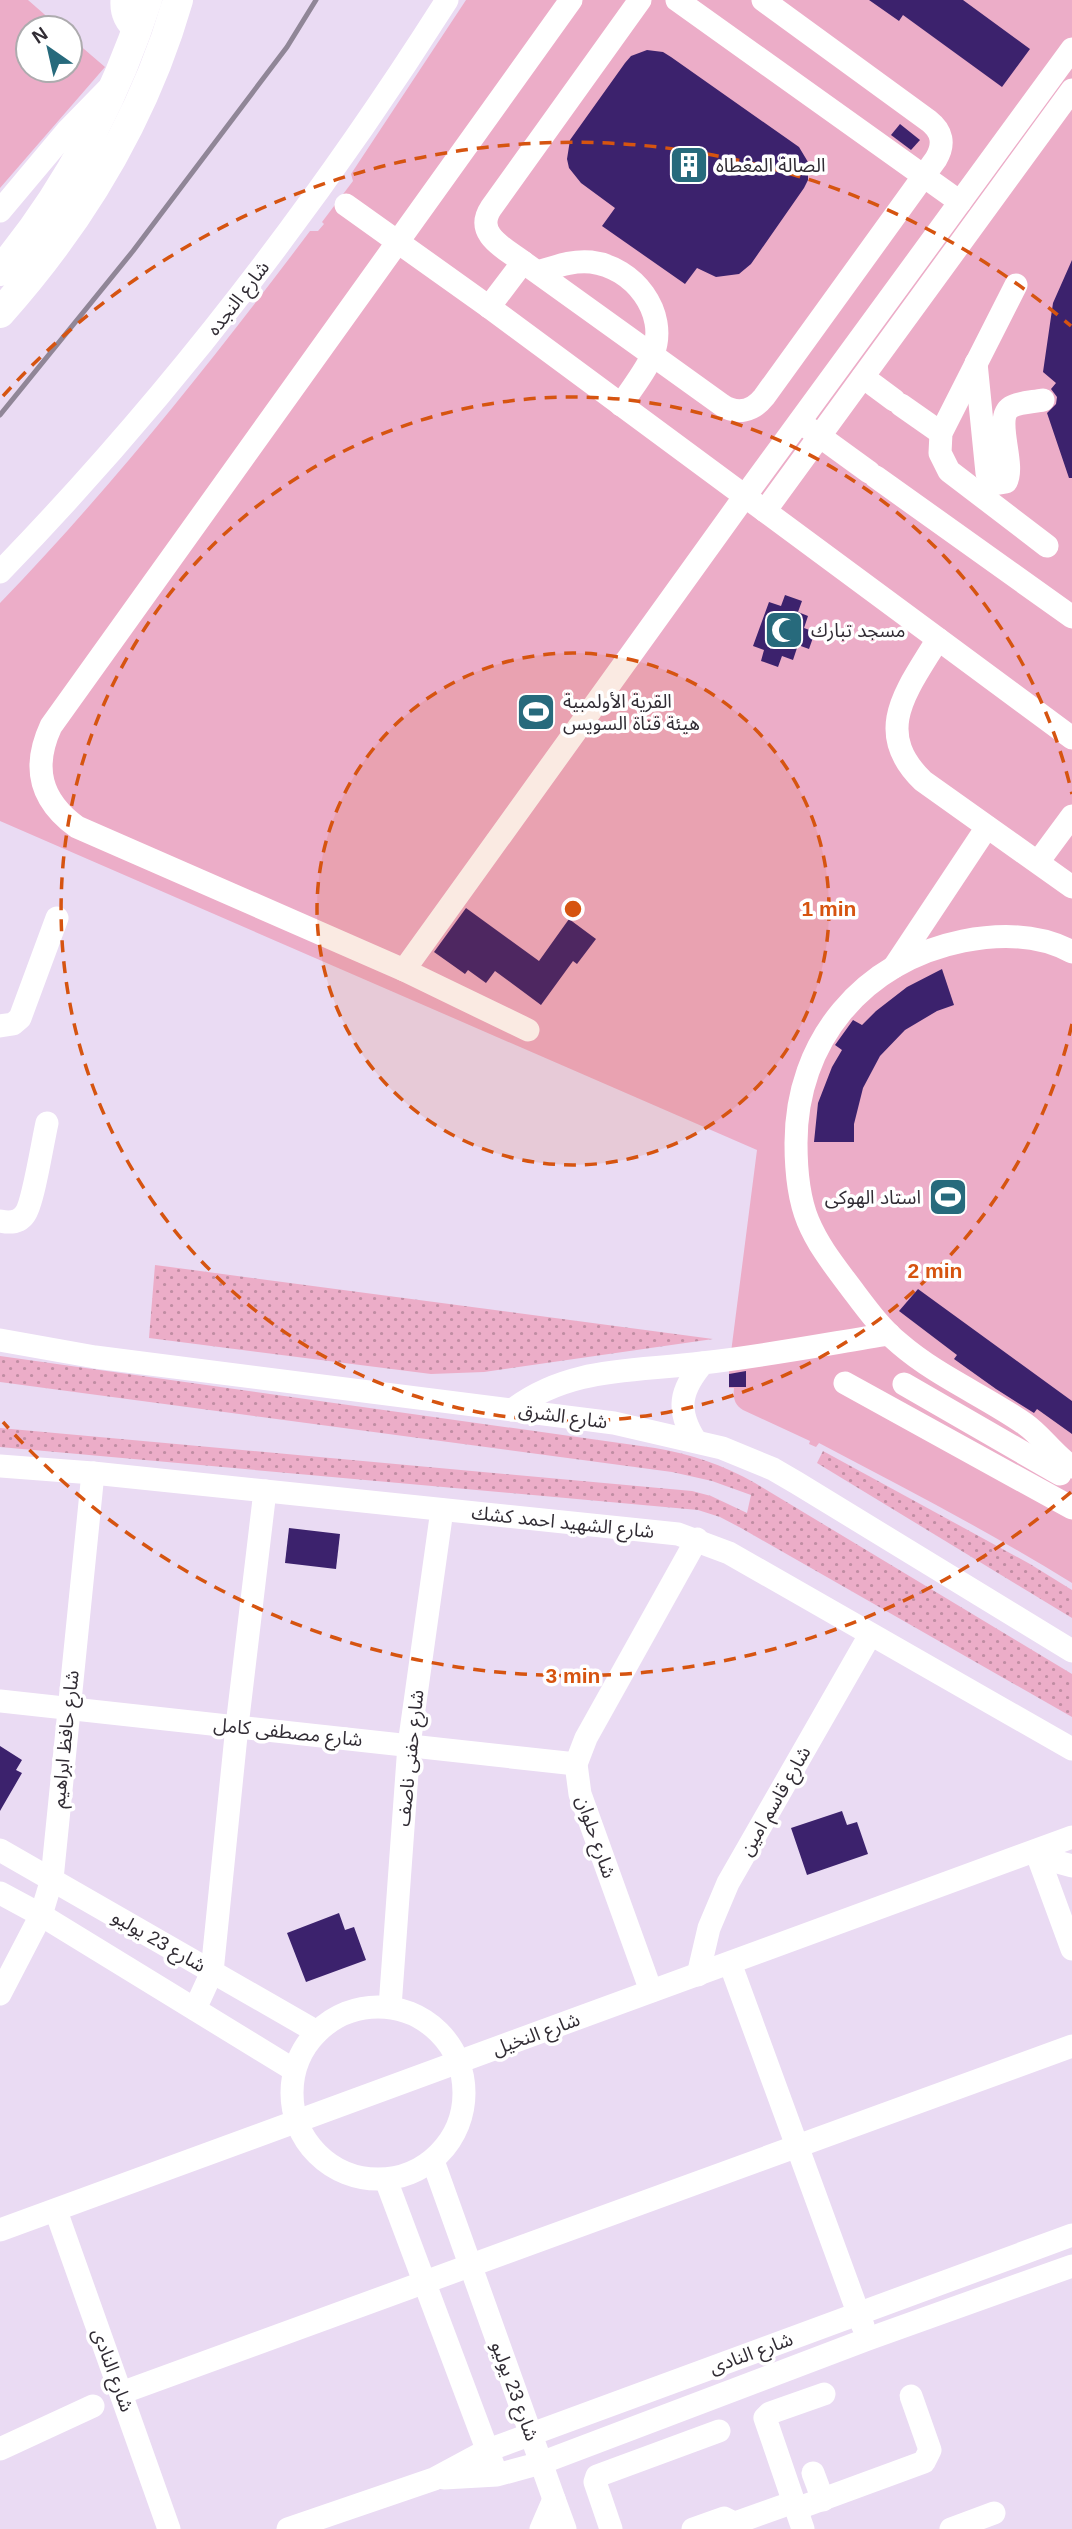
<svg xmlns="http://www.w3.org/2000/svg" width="1072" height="2529" font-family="Arial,'Noto Sans Arabic',sans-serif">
  <defs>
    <pattern id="grass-dots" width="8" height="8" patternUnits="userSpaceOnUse" patternTransform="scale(1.75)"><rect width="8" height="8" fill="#ecadc8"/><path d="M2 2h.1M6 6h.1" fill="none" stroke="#c08da3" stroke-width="1.8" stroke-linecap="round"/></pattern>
  </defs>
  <rect width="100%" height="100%" fill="#eadbf3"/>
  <g fill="url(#grass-dots)">
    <path d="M155,1265L713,1339L484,1372L431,1374L149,1338Z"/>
    <path d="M0,1356L655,1448C691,1454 723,1465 755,1483L1072,1674V1717L741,1528L720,1517L698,1510L0,1447V1428L692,1491L711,1496L747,1513L751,1495L712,1481L672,1472L0,1382Z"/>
    <path d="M823,1451L1030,1564L1072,1590V1618L817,1463Z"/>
  </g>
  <g fill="#ecadc8">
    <path d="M0,0H28L60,28H28V70H70V37L105,67L0,188Z"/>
    <path d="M466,0H1072V1583C990,1532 904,1488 819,1443L816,1447L809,1444L810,1441L743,1410C734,1405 733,1397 734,1388H729V1368L757,1150L0,821V603C112,487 213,360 310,231H318L324,224L322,222L353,181L351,174Z"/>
  </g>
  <g fill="#3c226d">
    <path d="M869,0H963L1030,49L1002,87L903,15L899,21Z"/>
    <path d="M647,50L663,52L671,57L799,147L808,162V180L804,188L751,264L739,274L716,277L697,268L685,284L602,226L615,208L581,183L569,168L567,159L570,140L625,63L631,56Z"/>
    <path d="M900,124L920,140L911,150L891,135Z"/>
    <path d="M1072,260V478H1069L1047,413L1056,404L1057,397L1051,389L1056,383L1043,372L1053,303Z"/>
    <path d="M785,595L802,601L798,612L808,616L804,628L815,632L809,649L798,645L793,660L782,656L778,667L761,661L764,650L753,646L769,602L781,606Z"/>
    <path d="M466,908L539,961L569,919L596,939L577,964L573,961L541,1005L495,971L486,983L468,970L465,974L434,952Z"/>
    <path d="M942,969L954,1005L937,1011L905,1030L880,1056L863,1088L854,1124V1142H814L818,1103L832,1067L842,1050L835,1045L853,1020L862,1025L876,1011L907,987Z"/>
    <path d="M918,1289L1072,1401V1434L1037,1409L1034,1413L996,1389L954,1359L957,1355L899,1311Z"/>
    <path d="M746,1371V1387H729V1374Z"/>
    <path d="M289,1528L340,1534L336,1569L285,1563Z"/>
    <path d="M0,1746L22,1760L16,1770L22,1773L0,1811Z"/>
    <path d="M842,1811L847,1825L857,1822L868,1854L807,1875L791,1828Z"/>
    <path d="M339,1913L345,1930L354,1927L366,1960L306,1982L287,1933Z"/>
  </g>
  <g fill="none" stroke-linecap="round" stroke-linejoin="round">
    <g stroke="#fff" stroke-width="23">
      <path d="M122,0C121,14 126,23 137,32"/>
      <path d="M640,0L491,208C474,234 504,248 523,262L722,405C737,415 753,411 764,397L936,159C945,144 942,131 929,121L763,0"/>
      <path d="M677,0L960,202"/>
      <path d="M346,205L489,307L1072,738"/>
      <path d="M0,211L68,130L107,90"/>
      <path d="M538,272C555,267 572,260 591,262C633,267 669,312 653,354C646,371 631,389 621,405"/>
      <path d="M1016,285L941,433L940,453L949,471L1047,546"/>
      <path d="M489,307L523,262"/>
      <path d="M976,363L987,473L994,484L1006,482C1016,464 993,418 1011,407C1019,402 1034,402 1043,400"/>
      <path d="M863,377L894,400"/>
      <path d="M901,405L941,433"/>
      <path d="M807,427L869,472"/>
      <path d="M876,477L1072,617"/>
      <path d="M765,511L1072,90"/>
      <path d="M0,572C169,398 317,205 447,0"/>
      <path d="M938,639C908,689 871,731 923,781L1072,887"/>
      <path d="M1038,862L1072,816"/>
      <path d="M1072,952C1039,934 999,934 963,941C863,961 796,1041 796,1143C796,1170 798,1197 808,1221C818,1245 833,1264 848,1284C864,1305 879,1327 900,1344C937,1376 985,1396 1025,1424C1042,1436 1054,1455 1072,1467"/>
      <path d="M894,967L987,827"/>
      <path d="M404,970L745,496L1072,49"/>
      <path d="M0,1026L13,1024L20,1018L57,918"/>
      <path d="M528,1030L404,970L77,827C40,800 32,767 51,726L571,0"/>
      <path d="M0,1221C9,1223 19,1223 25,1214C33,1204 43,1140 47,1123"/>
      <path d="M0,1340L95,1357L614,1423L722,1448L773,1469L797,1483L1072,1651"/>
      <path d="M845,1383L1072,1508"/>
      <path d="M904,1384L1060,1474"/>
      <path d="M512,1410C570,1366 634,1372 702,1363C765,1356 827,1344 889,1334"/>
      <path d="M695,1440C676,1410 680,1390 703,1363"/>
      <path d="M0,1466L93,1473L678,1534L729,1553L1072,1749"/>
      <path d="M0,1701L576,1764"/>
      <path d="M0,1850L317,2032"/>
      <path d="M1036,1851L1072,1949"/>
      <path d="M1036,1851L1050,1860L1072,1866"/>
      <path d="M0,1893L41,1915L294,2070"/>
      <path d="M730,1963L863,2326"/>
      <path d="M698,1975L709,1928L728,1883L870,1635"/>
      <path d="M651,1991L580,1794L576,1764L586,1738L697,1539"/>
      <path d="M0,1994L41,1915L52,1879L93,1473"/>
      <circle cx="378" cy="2093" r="86"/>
      <path d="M390,2007L409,1745L442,1510"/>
      <path d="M195,2009L212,1972L237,1726L265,1491"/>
      <path d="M433,2161L554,2499"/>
      <path d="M386,2180L493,2465"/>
      <path d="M56,2211L169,2529"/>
      <path d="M0,2230L1072,1837"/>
      <path d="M121,2393L1072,2046"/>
      <path d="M0,2449L93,2406"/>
      <path d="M813,2473L823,2500"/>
      <path d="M444,2478L497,2475L541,2463L868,2339L1072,2266"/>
      <path d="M796,2509L924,2462L930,2450L911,2396"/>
      <path d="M732,2524L794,2502"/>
      <path d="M288,2529L434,2479L488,2450L510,2442L1072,2235"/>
      <path d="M541,2529L554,2499L565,2529"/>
      <path d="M611,2529L595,2482L597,2476L719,2431"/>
      <path d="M693,2529L724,2518L730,2521L734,2529"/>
      <path d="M803,2529L765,2418L770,2413L824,2394"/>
      <path d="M951,2529L994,2513"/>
    </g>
    <g stroke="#fff" stroke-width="30">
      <path d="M0,271C67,191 115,99 147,0"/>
      <path d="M0,313C81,222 144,118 178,0"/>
    </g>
    <path stroke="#908697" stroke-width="5" d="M0,415L133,251L287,47L316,0"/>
  </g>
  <circle cx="573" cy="909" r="256" fill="#d65410" fill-opacity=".12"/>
  <g fill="none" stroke="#d65410" stroke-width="3.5" stroke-dasharray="12 9">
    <circle cx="573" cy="909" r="256"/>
    <path d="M1072 1024A512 512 0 1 1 1072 794"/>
    <path d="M1071 1492A767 767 0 0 1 3 1422M3 396A767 767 0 0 1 1071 326"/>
  </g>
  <defs>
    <g id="building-square" transform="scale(2.0125)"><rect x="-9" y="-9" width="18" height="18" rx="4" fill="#276a7c" stroke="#fff"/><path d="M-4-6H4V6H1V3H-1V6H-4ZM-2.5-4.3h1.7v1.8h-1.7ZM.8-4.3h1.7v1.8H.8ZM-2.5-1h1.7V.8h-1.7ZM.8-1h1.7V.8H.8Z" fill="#fff"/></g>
    <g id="mosque-square" transform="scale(2.0125)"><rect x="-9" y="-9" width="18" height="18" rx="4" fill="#276a7c" stroke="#fff"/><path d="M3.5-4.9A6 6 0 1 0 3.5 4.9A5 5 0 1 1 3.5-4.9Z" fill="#fff"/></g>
    <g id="stadium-square" transform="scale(2.0125)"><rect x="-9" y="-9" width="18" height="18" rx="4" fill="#276a7c" stroke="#fff"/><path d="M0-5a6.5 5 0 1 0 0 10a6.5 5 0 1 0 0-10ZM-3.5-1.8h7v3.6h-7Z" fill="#fff"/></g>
  </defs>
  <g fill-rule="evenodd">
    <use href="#building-square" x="689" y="165"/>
    <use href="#mosque-square" x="784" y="630"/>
    <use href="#stadium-square" x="536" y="712"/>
    <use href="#stadium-square" x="948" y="1197"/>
  </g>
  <g text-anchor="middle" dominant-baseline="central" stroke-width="7" stroke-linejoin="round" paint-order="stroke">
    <g font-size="19" fill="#312c34" stroke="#fff" text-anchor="start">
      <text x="716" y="165">الصالة المغطاه</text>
      <text x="811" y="630">مسجد تبارك</text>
      <text x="563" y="701">القرية الأولمبية<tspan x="563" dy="22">هيئة قناة السويس</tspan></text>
      <text x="921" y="1197" text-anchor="end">استاد الهوكى</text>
    </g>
    <g font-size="19" fill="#312c34" stroke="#fff">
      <text transform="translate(238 298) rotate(-52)">شارع النجده</text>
      <text transform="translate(563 1416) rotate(8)">شارع الشرق</text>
      <text transform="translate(563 1522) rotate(6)">شارع الشهيد احمد كشك</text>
      <text transform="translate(288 1732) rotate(6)">شارع مصطفى كامل</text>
      <text transform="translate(65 1739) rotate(-84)">شارع حافظ ابراهيم</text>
      <text transform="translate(410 1758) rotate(-84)">شارع حفنى ناصف</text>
      <text transform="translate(775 1801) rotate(-60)">شارع قاسم امين</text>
      <text transform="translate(596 1837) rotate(71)">شارع حلوان</text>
      <text transform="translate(159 1941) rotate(30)">شارع 23 يوليو</text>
      <text transform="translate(536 2034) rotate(-20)">شارع النخيل</text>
      <text transform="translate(751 2353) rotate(-20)">شارع النادى</text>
      <text transform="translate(113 2370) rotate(70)">شارع النادى</text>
      <text transform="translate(515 2391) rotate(70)">شارع 23 يوليو</text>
    </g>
  </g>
  <circle cx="573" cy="909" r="10" fill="#d65410" stroke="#fff" stroke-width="3.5"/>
  <g font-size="21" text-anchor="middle" font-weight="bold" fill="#d65410" stroke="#fff" stroke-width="7" stroke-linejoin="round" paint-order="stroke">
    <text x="829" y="916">1 min</text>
    <text x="935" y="1278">2 min</text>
    <text x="573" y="1683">3 min</text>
  </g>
  <g transform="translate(49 49) rotate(326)"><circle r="33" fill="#ffffff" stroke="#adabae" stroke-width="2"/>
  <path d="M0-5L12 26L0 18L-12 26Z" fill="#276a7c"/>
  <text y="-10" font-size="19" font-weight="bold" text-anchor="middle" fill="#312c34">N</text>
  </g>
</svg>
